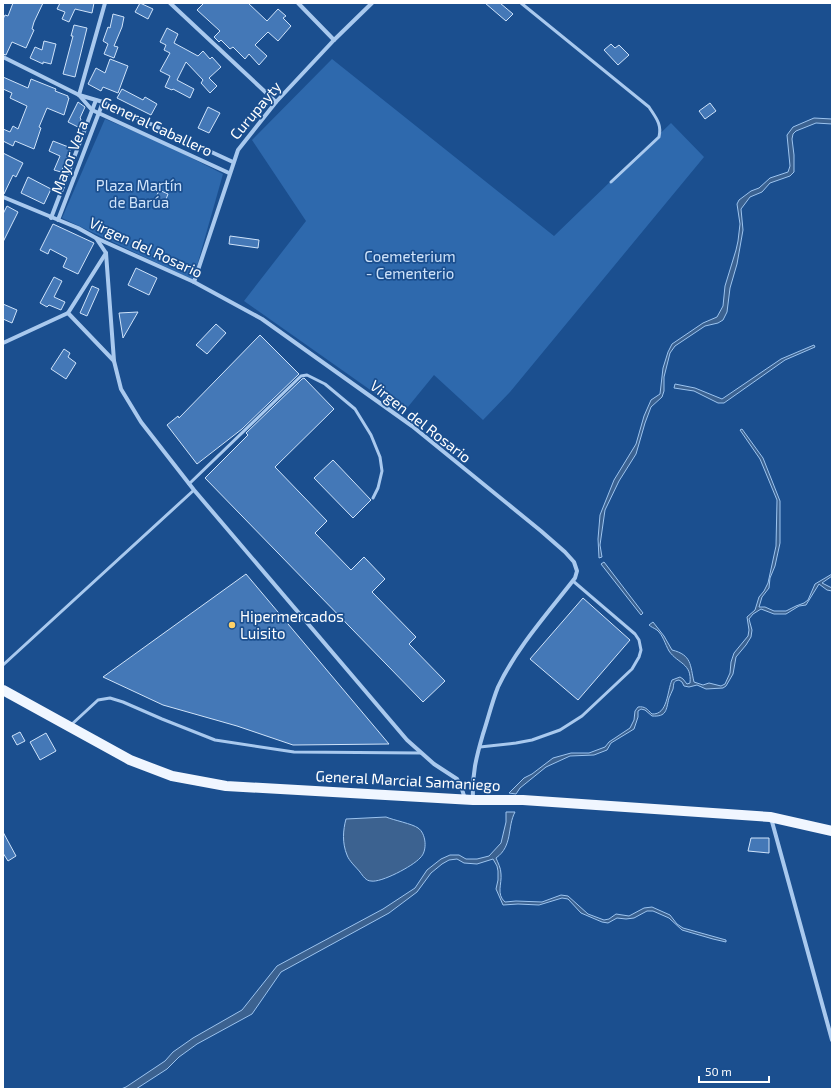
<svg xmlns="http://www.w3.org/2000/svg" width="835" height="1092" font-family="'Exo 2',sans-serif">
  <rect width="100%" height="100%" fill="#1b4f8f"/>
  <g fill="#2e69ad">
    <path d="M332,59L554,236L671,123L704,157L510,392L483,420L434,375L403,413L244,301L306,221L252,140Z"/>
    <path d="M105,119L164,144L223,174L193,280L62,218Z"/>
  </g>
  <g fill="#3c6290" stroke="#9cc4f0">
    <path d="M814,118L832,119V124L816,123L796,131L793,134L792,139L794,155V172L790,176L770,183L762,192L750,197L741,209L743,230L737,264L730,288L727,312L723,320L718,323L705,326L675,346L670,353L664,377V391L662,397L651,407L645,423L636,454L619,481L605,510L600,545L602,557L599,558L598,539L600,515L614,480L636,444L644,416L651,400L660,394L663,368L668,352L672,344L703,323L717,317L723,306L725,286L736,250L738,241L740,224L737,204L739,200L751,191L759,188L770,178L788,172L790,166L787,135L793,127Z"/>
    <path d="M814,345L815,347L785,360L724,403H718L694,391L674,388L675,384L695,388L722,399L781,359Z"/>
    <path d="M742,429L763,458L780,501V543L775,566L770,578L769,588L762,597L759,607H765L774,611H786L796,606L804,603L808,600L815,584L832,574V576L822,583L832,588V591L827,590L819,584L806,605L799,606L786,614H774L761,609L753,614L749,619L752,630L751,637L746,645L736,657L733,674L726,686L723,688L706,689L697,685L689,687L684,686L682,682L679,680C673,681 674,683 673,689C672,692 670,695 669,698C666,710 667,717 652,716L645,710L641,709L638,711V717L634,729L611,743L607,750L594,755L570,756L546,767L520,788L516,794L509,793L524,778L532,774L553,758L571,753H589L605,747L609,742L630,728L634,720L635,711L638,707C645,706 647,709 652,714C668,715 667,691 672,680L680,677L683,679L687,684L690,683C692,663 678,664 669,651C665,644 663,635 657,630C654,628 651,627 649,625L653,622L664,636L672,650C692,655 690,665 694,682L703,685L709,683L721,686L725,684L730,673L731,662L734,653L748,636L749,630L747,617L755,610L759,597L764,591L768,583L776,546L777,500L760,459L740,430Z"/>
    <path d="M604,562L643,613L641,615L601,564Z"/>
    <path d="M506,812H515C507,827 513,846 496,858C498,863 501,868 501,874C502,884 496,894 505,902L516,901L542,902L561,895L568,896L588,914L604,920L609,919L616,914L629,916L644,908L652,907L670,915L677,924L683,928L726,940V942L713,939L682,930L669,918L653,911H647L634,918L626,919L617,918L608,923L602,922L581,913L568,899L562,898L539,905L518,904L503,905L496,889L498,880V871L497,866L493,859L477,864L464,863L457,859L449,860L442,864L431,873L417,892L389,913L281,972L252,1014L197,1044L179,1057L167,1069L136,1089H121L126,1087L165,1061L173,1052L193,1038L242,1010L277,966L383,909L415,888L427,870L441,859L450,855H459L466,859H477L489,856L501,843L506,822Z"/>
    <path d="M386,817C393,820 413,824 418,828C426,833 428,851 420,858C413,866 381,883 371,881C366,881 363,876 360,872C356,867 349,861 347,855C342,843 343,830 346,819Z"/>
  </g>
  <g fill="#4478b7" stroke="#cfe3fa">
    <path d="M13,3H43L34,22L32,29L34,30L26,48L12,42L6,55L3,54V19L5,15L8,16Z"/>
    <path d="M60,3H94L92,13L75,9L69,22L62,19L65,12L57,9Z"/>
    <path d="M140,3L153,9L148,19L135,12Z"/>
    <path d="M204,3H248L267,21L278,9L286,16L283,18L291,26L278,41L268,32L255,45L267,56L259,65L249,54L245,59L233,47L230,49L221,40L219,42L214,37L220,31L197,10Z"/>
    <path d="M485,3H500L513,14L506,21Z"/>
    <path d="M113,14L124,17L122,27L114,46L118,47L114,58L104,54L108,44L103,41L108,27L110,28Z"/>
    <path d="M74,25L87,28L75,77L63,74L73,36H71Z"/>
    <path d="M167,28L178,34L174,43L198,56L203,51L210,59L212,57L221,67L209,78L217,86L210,93L201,83L203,80L186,62L177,80L194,89L190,98L173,89L172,90L165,87L170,76L160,71L170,53L164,50L166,45L160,42Z"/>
    <path d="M44,41L56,44L51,64L43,62V64L30,58L35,47L42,50Z"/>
    <path d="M611,44L615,48L619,45L629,55L618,65L604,50Z"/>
    <path d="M110,59L128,66L118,93L103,87L101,91L88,84L96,68L105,73Z"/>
    <path d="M3,77L28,88L31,79L56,89L55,91L68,96V98H69L64,115L47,108L39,127L41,128L34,149L15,141L13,146L3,141V129L10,132L13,126L18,129L27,106L10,98L12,93L3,89Z"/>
    <path d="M122,89L143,100L145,97L157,104L151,115L117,98Z"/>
    <path d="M78,102L85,107L80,118L81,119L78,127L68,122Z"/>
    <path d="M710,103L716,111L705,119L699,111Z"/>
    <path d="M208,107L220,113L209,133L198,128Z"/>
    <path d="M53,141L71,148L61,172L54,170L60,156L49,151Z"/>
    <path d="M3,153L23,163L16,177L13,175L4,194H3Z"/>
    <path d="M28,177L51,189L44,204L21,193Z"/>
    <path d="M159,190L168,194L163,207L154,203Z"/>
    <path d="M7,206L18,212L3,242V214Z"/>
    <path d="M53,224L94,243L78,274L63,267L67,258L50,249L48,254L40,250Z"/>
    <path d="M230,236L259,240L258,248L229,244Z"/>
    <path d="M136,268L157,278L149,295L128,285Z"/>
    <path d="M54,277L62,281L54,297L65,302L61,310L49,305L47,307L40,303Z"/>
    <path d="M92,286L99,289L87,316L80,313Z"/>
    <path d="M3,304L17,310L12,323L3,319Z"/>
    <path d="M138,312L123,338L119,313Z"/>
    <path d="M216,324L226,333L207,354L196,345Z"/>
    <path d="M260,335L299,374L242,429L197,464L167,425L178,416L179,418Z"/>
    <path d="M64,349L70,353L68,357L76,363L66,379L51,369Z"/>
    <path d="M304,378L334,409L275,467L327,521L315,533L351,570L364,557L385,579L372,592L416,637L409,644L445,681L423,702L205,478L248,435L246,433L302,379Z"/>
    <path d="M333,460L371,500L353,518L314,478Z"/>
    <path d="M246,574L389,744L293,745L237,726L163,705L103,677Z"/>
    <path d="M583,598L630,640L578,700L530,659Z"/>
    <path d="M20,732L25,741L17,745L12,736Z"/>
    <path d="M46,733L56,751L40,760L30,742Z"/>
    <path d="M3,832L16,856L8,861L3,853Z"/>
    <path d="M751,838H769V853L748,851Z"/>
  </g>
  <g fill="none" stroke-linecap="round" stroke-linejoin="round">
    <g stroke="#a9c9ee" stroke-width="3">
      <path d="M521,3L649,107C656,118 662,124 659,137L611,182"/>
      <path d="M189,484L301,376L307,375L325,384L355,409L371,435L380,457L382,471L378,488L373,498"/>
      <path d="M3,665L194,490"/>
      <path d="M71,725L98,700L110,698L123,702L162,719L215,740L294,752L421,753"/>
      <path d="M480,747L516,743L532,740L560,730L582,716L632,669L639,657L641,650L639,640L635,634L573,581"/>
    </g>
    <g stroke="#a9c9ee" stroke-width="4">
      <path d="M170,3L276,102"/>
      <path d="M298,3L334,40"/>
      <path d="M3,57L79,95L103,102L233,162"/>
      <path d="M79,95L92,110L229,173"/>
      <path d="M79,95L105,3"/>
      <path d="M3,197L78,228L96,238L194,282L262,319L412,426L541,531L565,552L574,562L577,571L575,578C548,613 517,647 498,687C492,702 488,719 483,734C476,758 472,774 473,799"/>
      <path d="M51,218L96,100"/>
      <path d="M58,220L103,102"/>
      <path d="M96,238L106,253L114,361L121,389L141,422L194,490L407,740L434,764L457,779L461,786L465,799"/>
      <path d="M106,253L68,313L114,361"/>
      <path d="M194,282L238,150L276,102L334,40L372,3"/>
      <path d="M3,343L68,313"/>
      <path d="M771,818L832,1040"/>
    </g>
    <path stroke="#f0f6ff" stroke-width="10" d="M3,690L130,760L172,776L226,786L473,800H523L770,817L832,831"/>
  </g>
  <circle fill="#ffd166" stroke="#1b4f8f" stroke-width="1.5" cx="232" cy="625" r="4"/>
  <g text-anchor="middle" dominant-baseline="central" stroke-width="3.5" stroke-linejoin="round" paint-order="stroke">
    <g font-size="15" fill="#fff" stroke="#1b4f8f">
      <text transform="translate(255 110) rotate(-50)">Curupayty</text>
      <text transform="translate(157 126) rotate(25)">General Caballero</text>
      <text transform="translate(69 157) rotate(-69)">Mayor Vera</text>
      <text transform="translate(146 247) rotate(25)">Virgen del Rosario</text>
      <text transform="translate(421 421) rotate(38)">Virgen del Rosario</text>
      <text transform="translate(408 780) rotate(3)">General Marcial Samaniego</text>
    </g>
    <g font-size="15" fill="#cfe3fa" stroke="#1b4f8f">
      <text x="139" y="185">Plaza Martín<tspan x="139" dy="17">de Barúa</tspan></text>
      <text x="410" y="256">Coemeterium<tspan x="410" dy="17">- Cementerio</tspan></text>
    </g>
    <g font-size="15" fill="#fff" stroke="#1b4f8f" text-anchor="start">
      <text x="240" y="616">Hipermercados<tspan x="240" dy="17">Luisito</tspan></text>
    </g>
  </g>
  <rect width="835" height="1092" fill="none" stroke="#ffffff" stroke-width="8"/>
  <path d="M699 1076v6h70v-6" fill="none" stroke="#ffffff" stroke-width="2"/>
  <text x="705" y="1076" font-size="12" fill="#ffffff" stroke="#1b4f8f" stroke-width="3" paint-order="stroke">50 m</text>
</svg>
